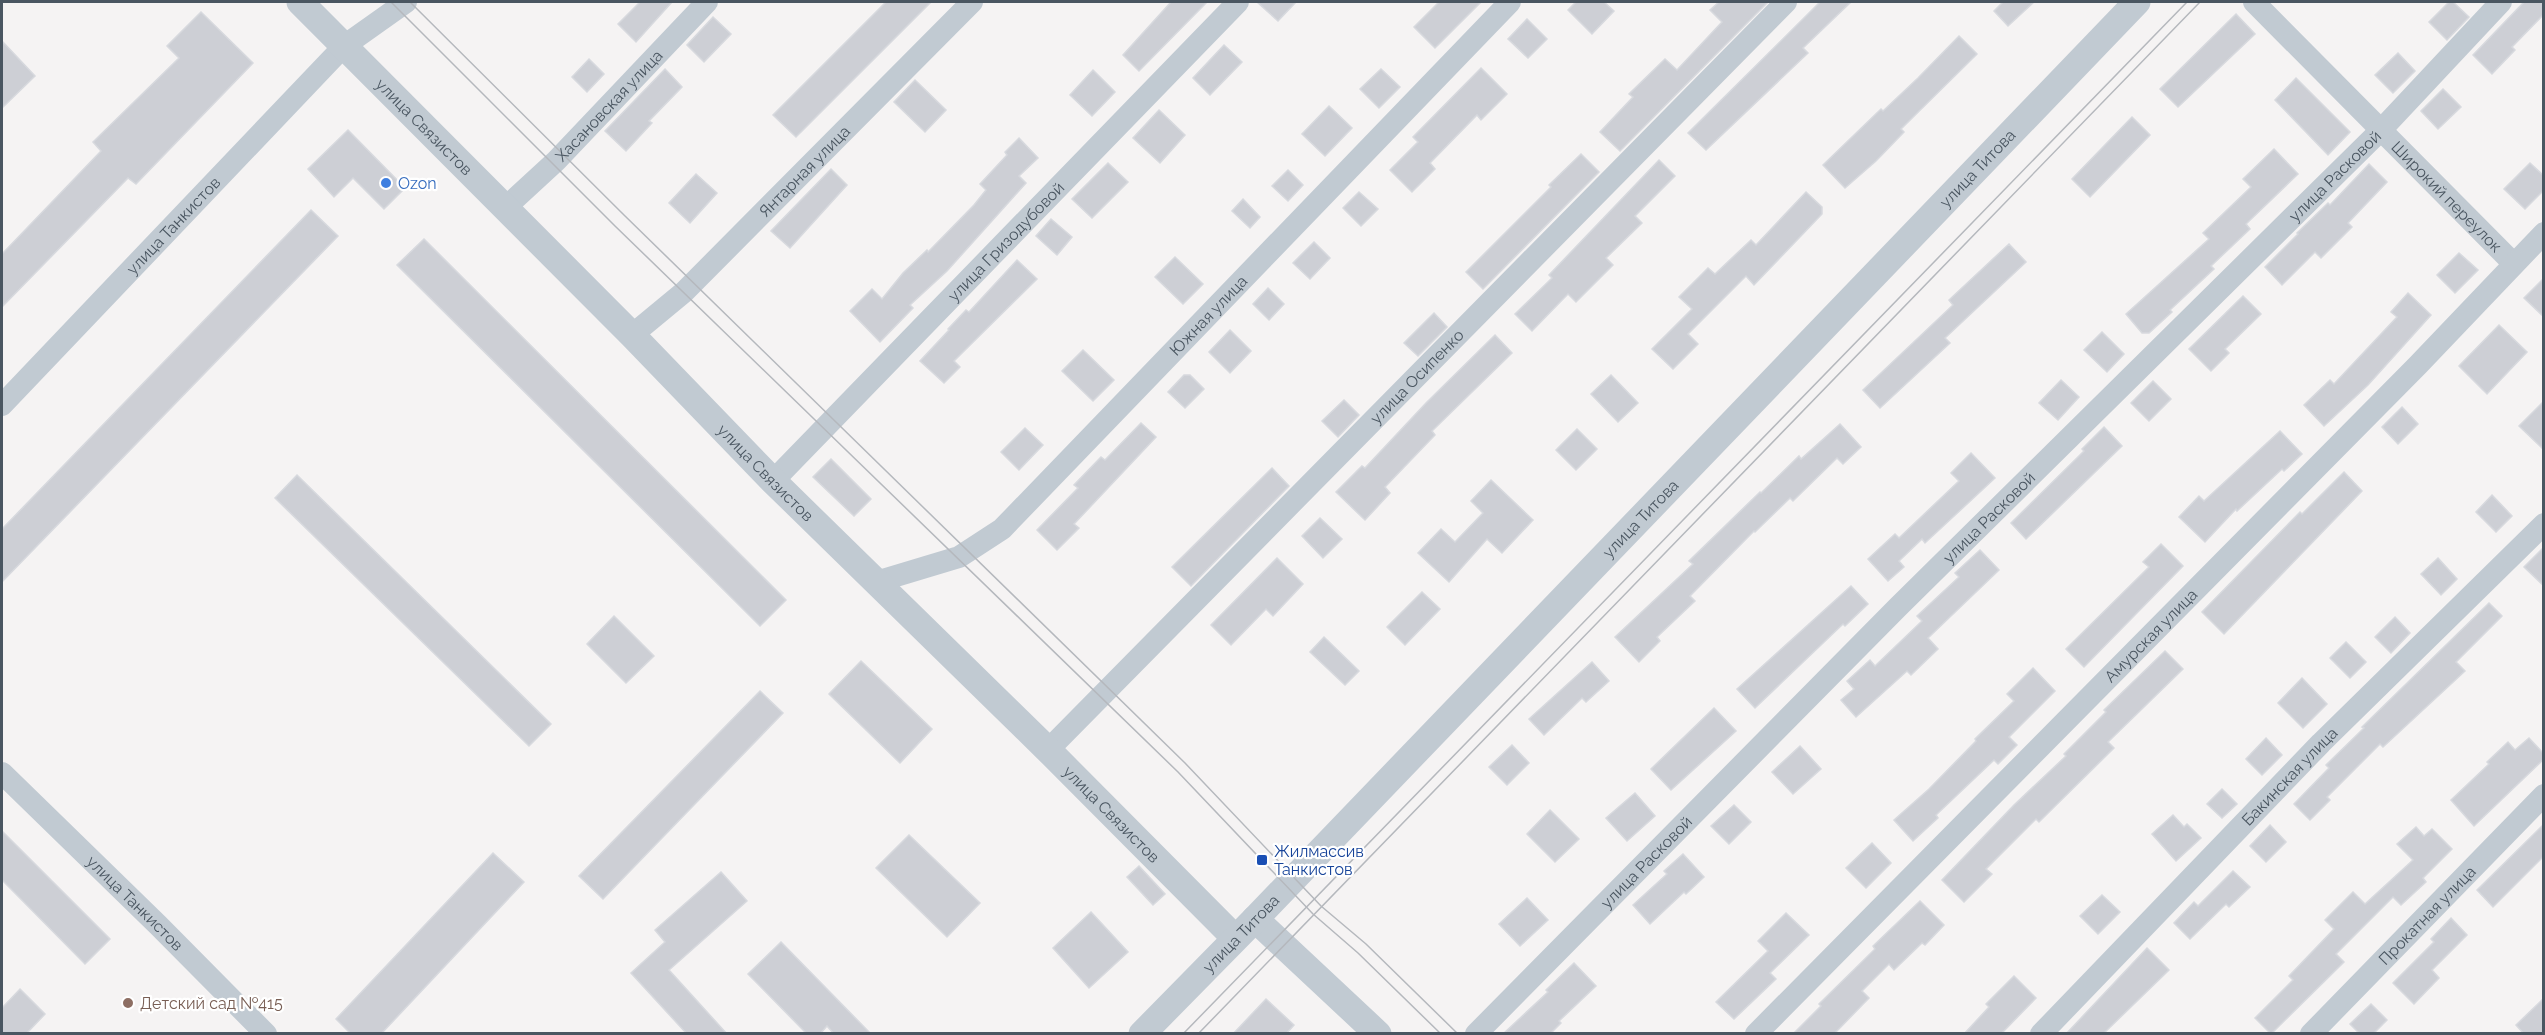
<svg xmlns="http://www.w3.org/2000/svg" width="2545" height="1035" font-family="Raleway,sans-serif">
  <rect width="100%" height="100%" fill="#f5f3f3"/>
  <g fill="#cdcfd5" stroke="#d7d9de" stroke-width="1.5">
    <path d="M640,2H672L636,42L618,24Z"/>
    <path d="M886,2H931L796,137L773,115Z"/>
    <path d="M1171,2H1207L1139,71L1123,55Z"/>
    <path d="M1257,2H1296L1278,21Z"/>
    <path d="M1439,2H1481L1435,48L1414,27Z"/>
    <path d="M1576,2H1604L1614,11L1592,34L1568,10Z"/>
    <path d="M1719,2H1768L1620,151L1600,132L1633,97L1629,94L1665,59L1677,70L1722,22L1710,10Z"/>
    <path d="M1820,2H1851L1803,48L1808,53L1706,150L1688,133Z"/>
    <path d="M2003,2H2034L2008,26L1994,11Z"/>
    <path d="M2449,2H2453L2469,17L2447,40L2429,22Z"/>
    <path d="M2524,2H2544V14L2512,47L2515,50L2492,74L2473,55Z"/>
    <path d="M201,12L253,63L136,184L128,178L2,307V254L101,151L93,142L179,58L167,46Z"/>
    <path d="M2236,14L2255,34L2178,107L2160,89Z"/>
    <path d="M713,17L731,34L704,62L687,45Z"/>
    <path d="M1527,19L1547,39L1528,58L1508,39Z"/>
    <path d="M1959,36L1977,54L1901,129L1904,132L1876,161L1845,188L1823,165L1881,109L1883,111L1918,78Z"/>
    <path d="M2,41L35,76L2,108Z"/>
    <path d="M1224,45L1242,62L1210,95L1193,78Z"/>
    <path d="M2398,53L2415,71L2393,93L2375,75Z"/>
    <path d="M589,59L604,74L587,92L572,77Z"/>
    <path d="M1481,68L1507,94L1481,120L1477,115L1430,163L1435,169L1412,192L1390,170L1418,142L1413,137Z"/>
    <path d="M665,69L682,87L649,121L652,123L626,151L605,131Z"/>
    <path d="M1381,69L1400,87L1379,108L1360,89Z"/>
    <path d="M1093,70L1115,92L1092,116L1070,95Z"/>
    <path d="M2296,78L2350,132L2328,155L2275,100Z"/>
    <path d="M915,80L946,110L925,132L894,102Z"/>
    <path d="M2443,89L2461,107L2438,129L2421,111Z"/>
    <path d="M1329,106L1352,128L1325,156L1302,134Z"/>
    <path d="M1159,110L1185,135L1160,163L1133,138Z"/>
    <path d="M2132,117L2150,135L2090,197L2072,179Z"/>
    <path d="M348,130L405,188L384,209L353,178L334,197L308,169Z"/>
    <path d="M1019,138L1038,158L1019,176L1026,183L947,271L910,305L913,308L880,342L850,311L872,289L882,299L903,273L927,250L928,252L974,205L986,190L980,184L1007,155L1005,152Z"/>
    <path d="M2274,149L2298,174L2246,224L2250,229L2211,266L2214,269L2170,310L2172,312L2149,333H2142L2126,314L2209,239L2203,233L2251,187L2243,179Z"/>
    <path d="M1581,154L1599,172L1483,289L1466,272L1551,187L1549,185Z"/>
    <path d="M1659,160L1675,176L1635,216L1642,223L1606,258L1613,265L1576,302L1568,294L1532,331L1515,314L1552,278L1549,275Z"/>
    <path d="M1108,163L1128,182L1092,218L1072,199Z"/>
    <path d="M2530,163L2544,176V190L2525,209L2504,189Z"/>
    <path d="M2369,164L2387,182L2348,223L2352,227L2321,258L2315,252L2282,285L2265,267L2298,234L2297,233L2328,203L2330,205Z"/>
    <path d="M831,169L847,185L790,248L771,231Z"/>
    <path d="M1288,170L1303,185L1288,201L1272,186Z"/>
    <path d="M696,174L717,193L690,223L669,203Z"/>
    <path d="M1359,192L1378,209L1361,226L1343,208Z"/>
    <path d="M1806,192L1822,207V214L1754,285L1746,276L1688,334L1698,344L1673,369L1652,349L1692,309L1679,297L1708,268L1715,274L1751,240L1756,245Z"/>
    <path d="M1243,199L1260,217L1250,228L1232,211Z"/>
    <path d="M311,210L338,236L2,582V529Z"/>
    <path d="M1051,219L1072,237L1057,255L1036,236Z"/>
    <path d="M424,239L786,600L760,626L397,265Z"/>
    <path d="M1314,242L1330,258L1310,279L1293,263Z"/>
    <path d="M2009,244L2026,262L1945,338L1950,343L1880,408L1863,390L1953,305L1949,300Z"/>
    <path d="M2459,253L2478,270L2455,293L2437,275Z"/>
    <path d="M1175,257L1203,284L1183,304L1155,277Z"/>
    <path d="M1017,260L1037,279L954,361L960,367L944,383L920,361L949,330L948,329L966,310L969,312Z"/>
    <path d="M2544,278V317L2524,298Z"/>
    <path d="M1268,288L1284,304L1269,320L1253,304Z"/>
    <path d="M2408,293L2431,315L2368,385L2324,426L2304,405L2330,380L2334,384L2397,317L2391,312Z"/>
    <path d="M2243,296L2261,314L2225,349L2229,353L2211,371L2189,349Z"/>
    <path d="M1434,313L1447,327L1418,356L1404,343Z"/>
    <path d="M2499,325L2527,352L2487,394L2459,366Z"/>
    <path d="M1230,330L1251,351L1230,373L1209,352Z"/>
    <path d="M2102,332L2124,354L2107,372L2084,350Z"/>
    <path d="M1495,335L1512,353L1432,431L1435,435L1385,487L1390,493L1365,520L1336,492L1362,466L1365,468L1426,403Z"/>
    <path d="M1083,350L1114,380L1093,401L1062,371Z"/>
    <path d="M1184,375H1190L1204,389L1185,408L1168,392Z"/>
    <path d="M1611,375L1638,403L1618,422L1591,394Z"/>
    <path d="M2061,380L2079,397L2058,420L2039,403Z"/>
    <path d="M2153,381L2171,399L2149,421L2131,403Z"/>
    <path d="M1344,400L1359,415L1338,437L1322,421Z"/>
    <path d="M2544,401V450L2519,426Z"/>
    <path d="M2402,407L2418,424L2398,444L2382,427Z"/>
    <path d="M1141,423L1156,437L1074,524L1079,528L1057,550L1037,530L1078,488L1074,485L1101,457L1105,460Z"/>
    <path d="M1840,424L1861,447L1843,464L1837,458L1793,501L1790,498L1755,532L1754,531L1690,596L1695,601L1657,637L1660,641L1639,662L1615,637L1693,564L1689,561L1760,492L1761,493L1799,456L1801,459Z"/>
    <path d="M2104,427L2122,446L2026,539L2011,523L2084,451L2082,449Z"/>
    <path d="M1025,428L1043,445L1019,470L1001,452Z"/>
    <path d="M1577,429L1597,449L1576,470L1556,450Z"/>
    <path d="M2280,431L2302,454L2284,471L2282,469L2237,511L2236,509L2205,542L2179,517L2199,496L2204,501Z"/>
    <path d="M1971,453L1995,478L1925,543L1922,539L1899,561L1904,567L1888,581L1868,559L1895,534L1899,538L1959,481L1951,473Z"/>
    <path d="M831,459L871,499L854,516L813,477Z"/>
    <path d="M1272,468L1289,486L1191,586L1172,567Z"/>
    <path d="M2344,472L2362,491L2224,634L2202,612L2300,512L2302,514Z"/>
    <path d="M297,475L551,724L529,746L275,498Z"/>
    <path d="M1491,480L1533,520L1502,553L1487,539L1449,582L1418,553L1441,529L1455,542L1483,513L1471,501Z"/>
    <path d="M2492,495L2512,516L2496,532L2476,512Z"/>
    <path d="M1320,518L1342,539L1323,558L1302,536Z"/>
    <path d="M2161,544L2183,566L2084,667L2066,649L2149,567L2143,562Z"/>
    <path d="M2544,547V586L2524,567Z"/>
    <path d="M1980,550L1999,570L1928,638L1938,649L1911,675L1907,671L1856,717L1841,700L1854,689L1847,681L1870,660L1875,666L1922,621L1917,616L1959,577L1955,573Z"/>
    <path d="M1277,558L1303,584L1273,616L1266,609L1231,645L1211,625Z"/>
    <path d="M2438,558L2457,579L2441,595L2421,574Z"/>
    <path d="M1851,586L1868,604L1845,626L1843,624L1755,708L1737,689Z"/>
    <path d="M1422,592L1440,609L1405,645L1387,627Z"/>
    <path d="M2489,603L2502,616L2456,662L2465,671L2383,747L2380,744L2327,797L2330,800L2310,820L2294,804L2329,768L2326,765L2364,728L2362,727Z"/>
    <path d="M614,616L654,656L626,683L587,644Z"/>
    <path d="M2395,617L2410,633L2391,653L2375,637Z"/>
    <path d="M1324,637L1359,671L1345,685L1310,652Z"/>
    <path d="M2346,642L2366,662L2350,678L2330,658Z"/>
    <path d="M2165,651L2183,669L2108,742L2114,748L2039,822L2036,819L1986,869L1992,874L1964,902L1942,880L2014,805L2066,756L2064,754L2106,712L2104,710Z"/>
    <path d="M861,661L932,729L900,763L829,694Z"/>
    <path d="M1592,662L1609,681L1586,702L1582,698L1544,735L1529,719Z"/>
    <path d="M2033,668L2055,691L2009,737L2017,745L1998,764L1994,760L1936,815L1938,818L1913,841L1894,820L1929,789L1976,741L1975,739L2014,701L2007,694Z"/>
    <path d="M2302,678L2327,704L2303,728L2278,703Z"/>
    <path d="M760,691L783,713L603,899L579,876Z"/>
    <path d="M1714,708L1736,731L1671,790L1651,769Z"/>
    <path d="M2266,738L2282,755L2262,775L2246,759Z"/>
    <path d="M2529,738L2544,754V759L2474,826L2451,800L2489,764L2487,762L2508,742L2515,750Z"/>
    <path d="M1512,745L1529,763L1507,785L1489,767Z"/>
    <path d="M1800,746L1821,769L1793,794L1772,772Z"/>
    <path d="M2222,789L2237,804L2222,818L2207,804Z"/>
    <path d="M1635,793L1655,816L1627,841L1606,818Z"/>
    <path d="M1734,805L1751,822L1729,844L1711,826Z"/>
    <path d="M1550,810L1579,839L1555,862L1527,834Z"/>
    <path d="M2173,815L2184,827L2187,824L2201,838L2176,861L2152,834Z"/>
    <path d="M2544,824V856L2493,907L2477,890Z"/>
    <path d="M2270,825L2286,842L2266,862L2250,846Z"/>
    <path d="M2416,827L2424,836L2432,829L2452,849L2423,878L2426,882L2401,905L2393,897L2336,954L2344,962L2271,1034L2255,1018L2293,980L2289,976L2334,929L2325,920L2353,892L2365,904L2413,860L2397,844Z"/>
    <path d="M2,831L110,939L85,964L2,880Z"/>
    <path d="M909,835L980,903L947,937L876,868Z"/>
    <path d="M1872,843L1891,863L1866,888L1846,868Z"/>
    <path d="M493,853L524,882L381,1034H351L336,1019Z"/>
    <path d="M1683,854L1704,877L1686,894L1684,892L1650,924L1633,905L1667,874L1664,871Z"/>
    <path d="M1139,866L1165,894L1153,905L1127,877Z"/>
    <path d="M2233,871L2250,887L2229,907L2226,904L2190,939L2174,923L2194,902L2198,906Z"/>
    <path d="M721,872L747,901L669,970L727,1034H687L631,973L665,942L655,930Z"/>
    <path d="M2102,895L2120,912L2098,934L2080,916Z"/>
    <path d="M1527,898L1548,920L1520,946L1499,924Z"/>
    <path d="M1920,901L1944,925L1925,945L1922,943L1894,970L1889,964L1862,991L1869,998L1834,1034H1793L1821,1006L1819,1004L1875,949L1873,946Z"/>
    <path d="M1091,912L1128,952L1089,988L1053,948Z"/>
    <path d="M1786,913L1809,935L1770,973L1776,979L1734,1019L1716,1002L1768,951L1758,941Z"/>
    <path d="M2451,918L2467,935L2432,970L2439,978L2414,1004L2393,983L2434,942L2431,939Z"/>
    <path d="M781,942L871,1034H834L827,1026L820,1034H807L748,974Z"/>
    <path d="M2147,948L2169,970L2103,1034H2066Z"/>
    <path d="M1574,963L1596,986L1559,1021L1561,1023L1550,1034H1503L1548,992L1546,990Z"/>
    <path d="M2014,976L2036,998L2001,1034H1964L1989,1007L1986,1004Z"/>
    <path d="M20,989L45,1014L26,1034H2V1008Z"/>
    <path d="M2544,998V1034H2524L2516,1025Z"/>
    <path d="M1266,999L1294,1025L1286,1034H1233Z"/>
    <path d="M2371,1004L2387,1020L2373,1034H2360L2350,1024Z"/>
  </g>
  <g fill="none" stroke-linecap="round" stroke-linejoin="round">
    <g stroke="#c1cad2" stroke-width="22">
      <path id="s1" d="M2254,2L2514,264"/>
      <path id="s2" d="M505,208L556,161L707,2"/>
      <path id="s3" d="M632,335L684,292L972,2"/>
      <path id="s4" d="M2,405L344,46L406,2"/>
      <path id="s5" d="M773,481L1238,2"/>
      <path id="s6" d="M876,582L959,557L1002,529L1510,2"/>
      <path id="s7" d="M1048,750L1786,2"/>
      <path id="s8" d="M2,773L158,925L266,1034"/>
      <path id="s9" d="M1476,1034L1898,607L2382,129L2501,2"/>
      <path id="s10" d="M1756,1034L2418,365L2544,233"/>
      <path id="s11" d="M2041,1034L2321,743L2544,524"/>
      <path id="s12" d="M2311,1034L2544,795"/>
    </g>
    <g stroke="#c1cad2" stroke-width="27">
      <path id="s13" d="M300,2L632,335L773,481L1048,750L1235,938"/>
      <path d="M1255,919L1378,1034"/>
      <path id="s14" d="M1142,1034L1255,919L2137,2"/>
    </g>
    <g stroke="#b5b8bd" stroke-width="1.5">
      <path d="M391,2L615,226L1178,772L1313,914L1358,953L1441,1034"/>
      <path d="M410,2L624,215L1185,763L1321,906L1366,944L1458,1034"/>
      <path d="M1183,1034L2187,2"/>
      <path d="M1198,1034L2200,2"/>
    </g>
  </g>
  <circle fill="#3f7fe0" stroke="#fff" stroke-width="2" cx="386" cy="183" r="6"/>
  <rect fill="#1a4fb4" stroke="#fff" stroke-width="2" x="1256" y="854" width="12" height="12" rx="3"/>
  <circle fill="#8d6e63" stroke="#fff" stroke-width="2" cx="128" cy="1003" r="6"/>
  <g text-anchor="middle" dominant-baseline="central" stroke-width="4.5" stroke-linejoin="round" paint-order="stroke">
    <g font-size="16" fill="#4a5661" stroke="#fff">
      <text stroke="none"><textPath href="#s2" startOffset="146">Хасановская улица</textPath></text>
      <text stroke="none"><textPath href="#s13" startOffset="176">улица Связистов</textPath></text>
      <text stroke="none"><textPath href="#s14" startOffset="1203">улица Титова</textPath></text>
      <text stroke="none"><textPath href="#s3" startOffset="238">Янтарная улица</textPath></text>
      <text stroke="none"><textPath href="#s9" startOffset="1214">улица Расковой</textPath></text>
      <text stroke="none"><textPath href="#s1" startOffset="274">Широкий переулок</textPath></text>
      <text stroke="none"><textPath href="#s4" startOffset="248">улица Танкистов</textPath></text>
      <text stroke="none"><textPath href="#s5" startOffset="334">улица Гризодубовой</textPath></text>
      <text stroke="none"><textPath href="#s6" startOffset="435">Южная улица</textPath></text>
      <text stroke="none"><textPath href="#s7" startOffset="525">улица Осипенко</textPath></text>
      <text stroke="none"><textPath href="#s13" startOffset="662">улица Связистов</textPath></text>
      <text stroke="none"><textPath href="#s14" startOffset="717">улица Титова</textPath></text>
      <text stroke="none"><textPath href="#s9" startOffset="728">улица Расковой</textPath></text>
      <text stroke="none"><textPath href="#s10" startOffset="561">Амурская улица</textPath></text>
      <text stroke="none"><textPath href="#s11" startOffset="358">Бакинская улица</textPath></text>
      <text stroke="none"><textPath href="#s13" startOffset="1148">улица Связистов</textPath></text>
      <text stroke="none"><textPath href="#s9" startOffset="242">улица Расковой</textPath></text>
      <text stroke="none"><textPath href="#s8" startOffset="186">улица Танкистов</textPath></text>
      <text stroke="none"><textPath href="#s12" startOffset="166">Прокатная улица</textPath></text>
      <text stroke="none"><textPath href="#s14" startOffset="141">улица Титова</textPath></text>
    </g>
    <g font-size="16" fill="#366cbe" stroke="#fff" text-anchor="start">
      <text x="398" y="183">Ozon</text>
    </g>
    <g font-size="16" fill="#164399" stroke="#fff" text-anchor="start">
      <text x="1274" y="851">Жилмассив<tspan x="1274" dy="18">Танкистов</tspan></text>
    </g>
    <g font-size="16" fill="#785e54" stroke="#fff" text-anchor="start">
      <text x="140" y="1003">Детский сад №415</text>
    </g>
  </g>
  <rect width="2545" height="1035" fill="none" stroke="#4a5661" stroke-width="6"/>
</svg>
